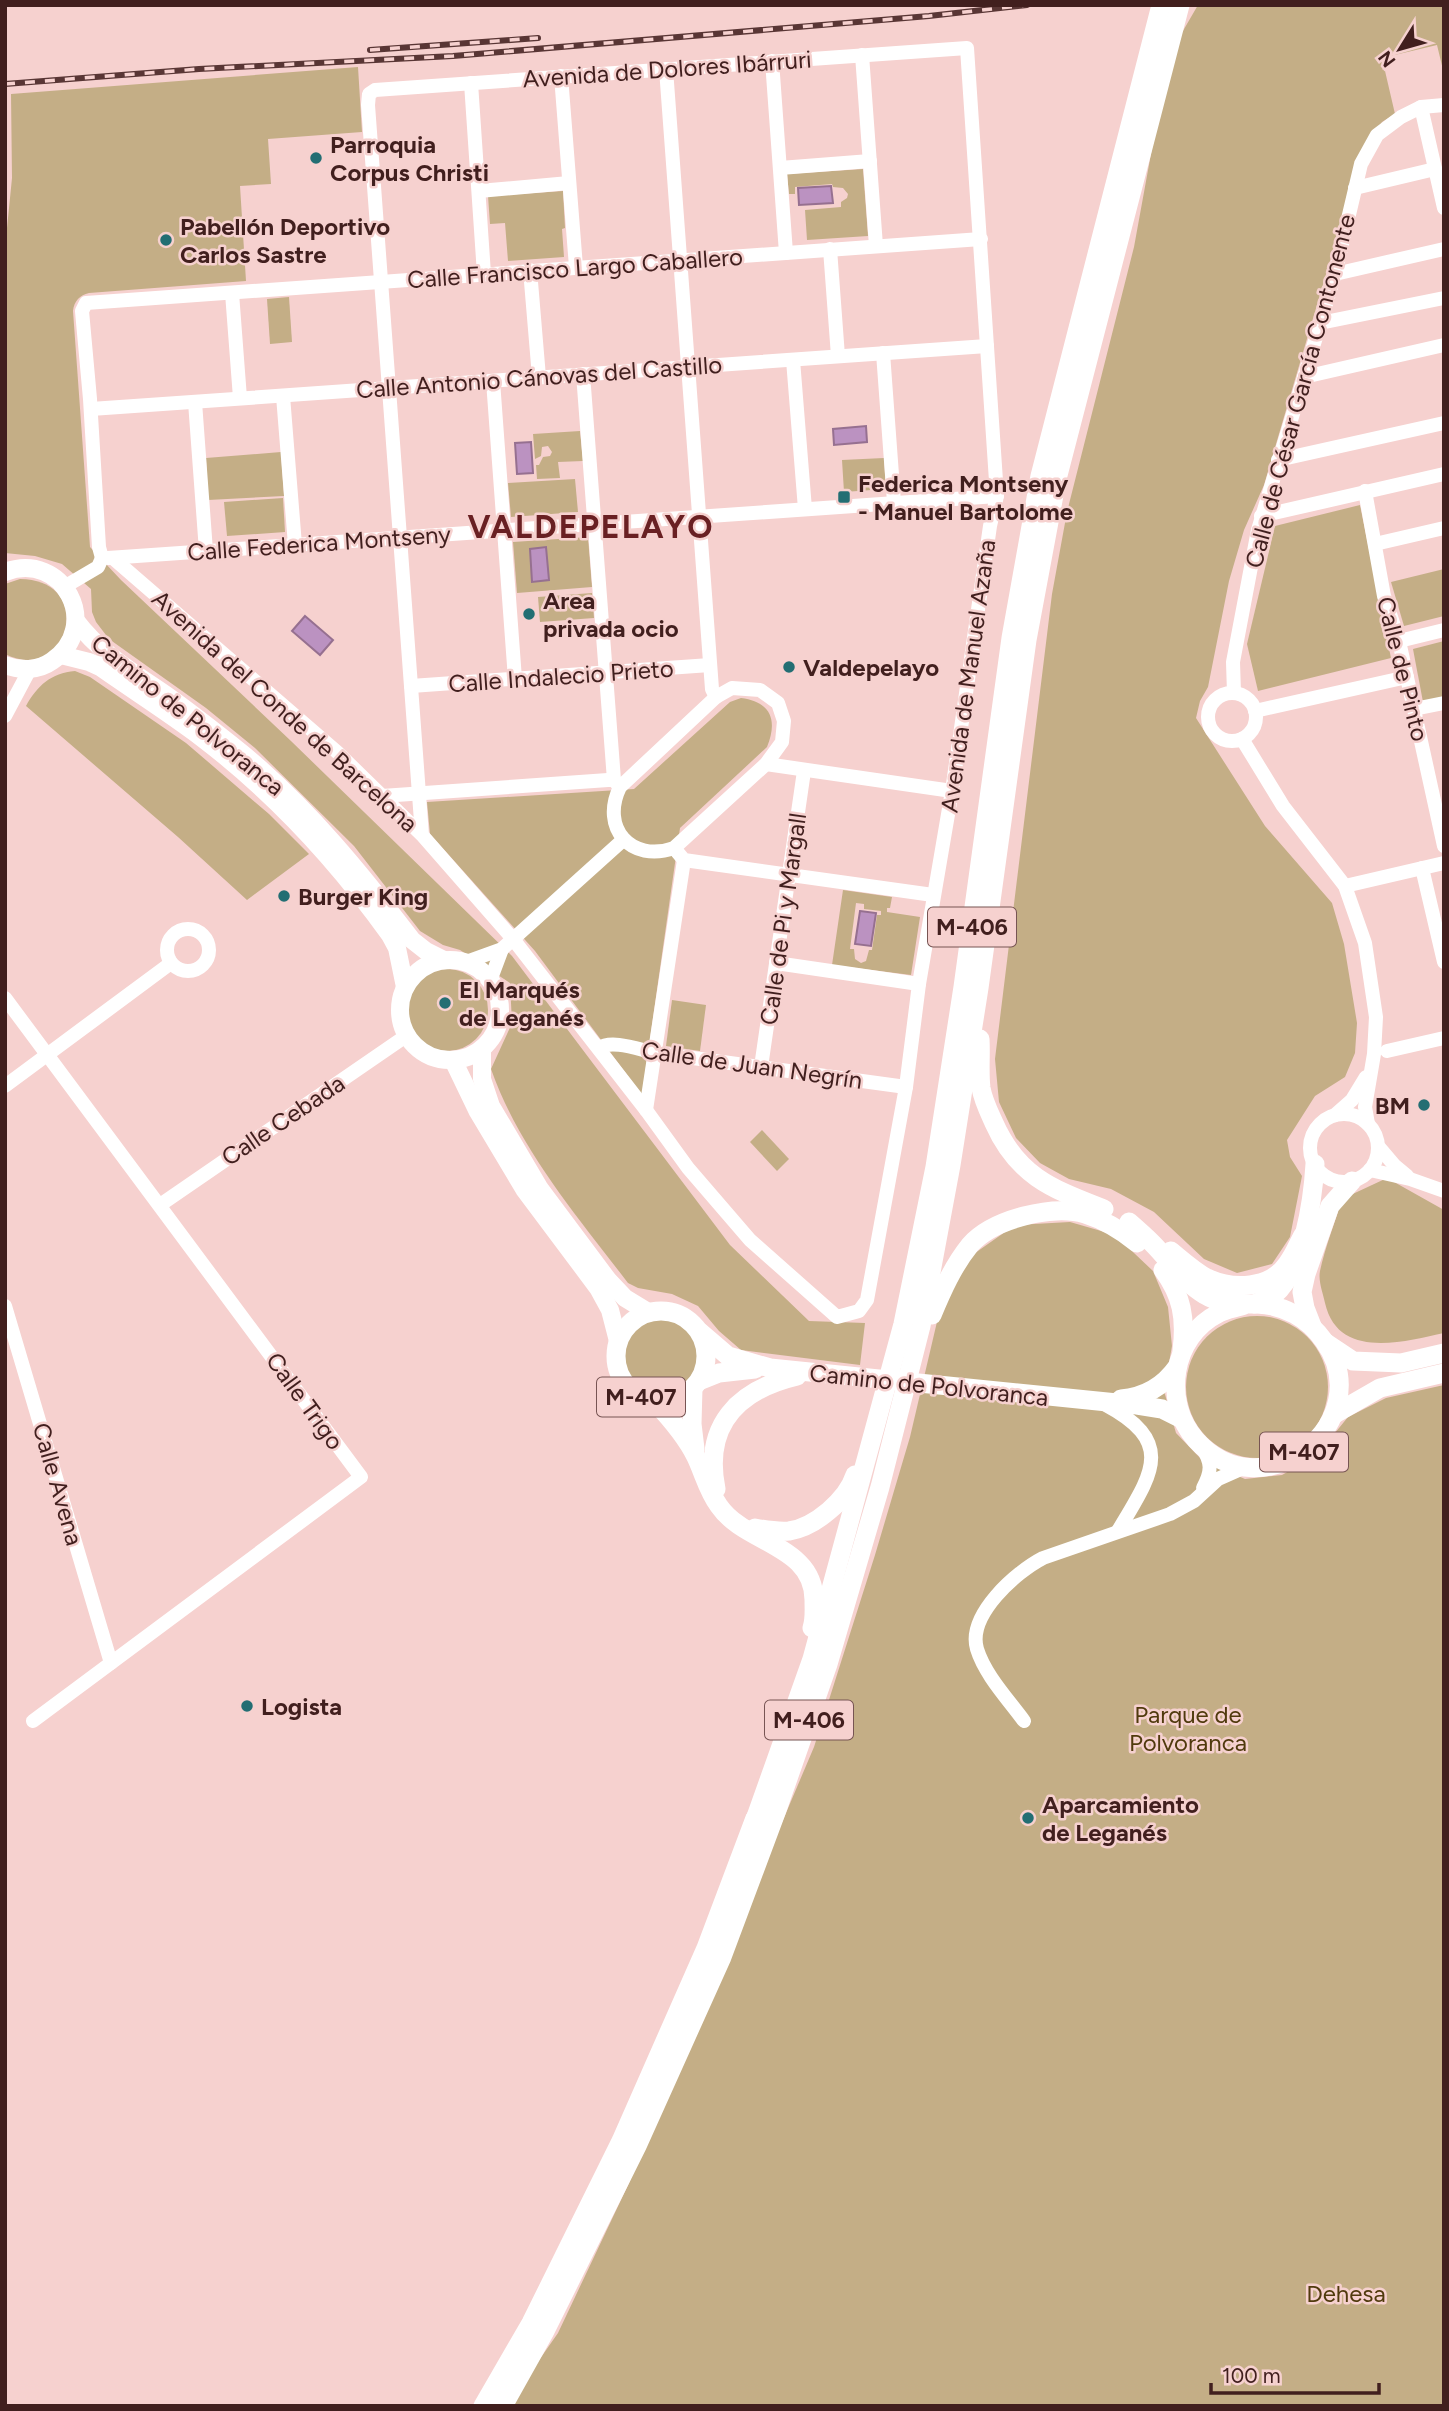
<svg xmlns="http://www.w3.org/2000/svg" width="1449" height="2411" font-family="Figtree,sans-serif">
  <rect width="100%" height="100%" fill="#f6d1cf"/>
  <g fill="#c4ae86" fill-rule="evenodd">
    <path d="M1198,5H1444V74L1437,45L1382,58L1395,114L1382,122L1362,152L1264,485L1244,530L1229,581L1208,687L1200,701L1196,718L1265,826L1332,903L1344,944L1357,1023L1355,1053L1345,1077L1315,1096L1287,1140L1290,1157L1302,1176L1290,1237L1272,1264L1237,1273L1204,1259L1154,1212L1111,1189L1069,1179L1040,1163L1016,1138L999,1102L995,1059L1052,594L1067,512L1134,247L1169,55Z"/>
    <path d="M358,67L362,132L268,139L271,184L240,186L246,281L89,293C80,295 74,301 73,311L90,547L121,580L291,741L512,956L730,1245L809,1321L865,1323L860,1365L741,1350L719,1331L698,1306L672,1294L638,1288L628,1283C577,1216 519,1149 491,1069L512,1023L510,983L460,950L443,945L420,931L354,846L255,748L206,708L109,639L96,622L92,612L91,589L62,564L35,556L5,553V248L12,178L11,94Z"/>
    <path d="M863,169L868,236L807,240L805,210L841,207V202L847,198L848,194L843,188L833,187L832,184L795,187V194H789L787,174Z"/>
    <path d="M563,191L565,228L562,229L564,257L508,261L505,223L490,224L488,196Z"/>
    <path d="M289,297L292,342L270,344L267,299Z"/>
    <path d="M580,431L583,461L558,462L560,478L537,479L536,465H539L543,457L550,456L552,452L548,446L542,447L541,456L535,459L533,434Z"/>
    <path d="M281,452L284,496L208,500L206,458Z"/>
    <path d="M884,458L886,489L844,492L842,460Z"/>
    <path d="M575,479L578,512L511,517L508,483Z"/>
    <path d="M283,498L285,532L227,536L224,502Z"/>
    <path d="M1360,505L1391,658L1258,691L1247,644L1275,526Z"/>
    <path d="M588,537L592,587L517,593L513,542Z"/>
    <path d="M1444,569V616L1404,626L1391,582Z"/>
    <path d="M20,579C98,580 68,686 5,654V584Z"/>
    <path d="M592,593L594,618L540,622L538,597Z"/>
    <path d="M1444,641V698L1423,702L1413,649Z"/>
    <path d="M75,671L90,677L186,743L269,814L309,854L247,900L178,837L26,706C37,686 51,673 75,671Z"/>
    <path d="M741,698C771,702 778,720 767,747L680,828L642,1095L535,951L430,834L427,802L634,789L730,702Z"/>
    <path d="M843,890L892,897L890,908H887V912L920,917L911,975L832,965ZM856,903L864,904V909L881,911V915H877L872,950H869L866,961L861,963L855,959L854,949H850Z"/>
    <circle cx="447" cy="1010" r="41"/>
    <path d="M672,1000L706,1005L700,1051L666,1046Z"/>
    <path d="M762,1130L789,1159L777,1171L750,1142Z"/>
    <path d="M1387,1178L1444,1210V1333C1403,1342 1338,1360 1325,1303C1323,1293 1318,1281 1320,1271C1325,1247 1335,1223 1342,1199Z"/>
    <path d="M1070,1222L1115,1235L1153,1271L1168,1307L1172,1346L1164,1391L1176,1433L1203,1461L1245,1479L1282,1475L1317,1455L1348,1417L1386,1398L1444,1385V2406H507L558,2333L629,2183L814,1747L875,1555L910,1437L940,1309L968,1258L1015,1225Z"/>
    <circle cx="1257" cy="1387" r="71"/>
    <circle cx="661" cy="1356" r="37"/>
  </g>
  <g fill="#bb92c1" stroke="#967090" stroke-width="2">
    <path d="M831,186L833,203L799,205L798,188Z"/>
    <path d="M866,426L867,442L834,445L833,429Z"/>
    <path d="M531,442L533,473L517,474L515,443Z"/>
    <path d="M546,547L549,580L532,582L530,549Z"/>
    <path d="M305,616L333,640L320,655L292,631Z"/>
    <path d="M860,911L876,913L871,946L855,944Z"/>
  </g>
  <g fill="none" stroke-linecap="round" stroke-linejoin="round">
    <g stroke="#fff" stroke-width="14">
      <path d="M862,55L876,246"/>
      <path d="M772,61L786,253"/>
      <path d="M666,69L712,689L716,697"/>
      <path d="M561,76L576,267"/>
      <path d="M471,83L484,274"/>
      <path d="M1421,107L1444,208"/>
      <path d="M780,168L870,161"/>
      <path d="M1355,188L1435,169"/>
      <path d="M479,191L569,183"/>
      <path d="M830,249L838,356"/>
      <path d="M530,270L539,377"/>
      <path d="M1335,274L1444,249"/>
      <path d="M232,293L240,398"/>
      <path d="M1320,323L1444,298"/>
      <path d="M883,353L894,502"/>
      <path d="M793,360L805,509"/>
      <path d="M583,374L614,780"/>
      <path d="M1304,377L1444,345"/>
      <path d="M493,381L515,679"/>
      <path d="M283,396L295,545"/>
      <path d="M195,402L206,551"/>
      <path d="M91,409L987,346"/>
      <path d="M1278,460L1444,423"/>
      <path d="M1365,491L1384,596L1399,641L1444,846"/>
      <path d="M1261,516L1444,474"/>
      <path d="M1375,544L1444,528"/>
      <path d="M102,558L99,547L90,399L82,311L86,303L981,239"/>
      <path d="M108,558L997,496"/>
      <path d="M114,559L337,752L422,835L513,939L646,1110L688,1168L750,1240L837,1317L859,1311L867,1300L906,1087L919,984L952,791L990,526L997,496L967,48L375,90L369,94L368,105L422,835"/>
      <path d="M64,587L98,567L102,558"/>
      <path d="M1399,641L1444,630"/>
      <path d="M411,686L710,665"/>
      <path d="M732,688L760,690L778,703L784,721L782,742L766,764L674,848C631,863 600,828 620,787L716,697Z"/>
      <path d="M1234,693L1233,662L1258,530L1335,274L1361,164L1377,135L1401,117L1421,107L1444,105"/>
      <circle cx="1232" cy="717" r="24"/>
      <path d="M1414,709L1444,703"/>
      <path d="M1255,711L1407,677"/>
      <path d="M5,716L30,669"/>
      <path d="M1242,739L1283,806L1345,886L1365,943L1376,1017L1374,1054L1365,1107L1368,1124"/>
      <path d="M766,764L952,791"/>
      <path d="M382,796L608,780H614L619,786"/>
      <path d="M674,848L684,860L933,895"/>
      <path d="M1422,868L1444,962"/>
      <path d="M1345,886L1444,863"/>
      <circle cx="188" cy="950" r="21"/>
      <path d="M466,962L502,949L623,840"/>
      <path d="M776,963L919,984"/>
      <path d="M490,981L502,949"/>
      <path d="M5,998L361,1477L33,1721"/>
      <path d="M599,1048C612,1039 640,1050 656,1053L906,1087"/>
      <path d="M1387,1051L1444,1038"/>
      <path d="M761,1067L804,771"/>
      <path d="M5,1086L171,963"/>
      <path d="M646,1110L684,860"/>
      <circle cx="1344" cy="1148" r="34"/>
      <path d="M1335,1115L1352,1100L1366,1077"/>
      <path d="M1378,1146L1395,1166L1407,1176"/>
      <path d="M1370,1170L1410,1179L1444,1191"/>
      <path d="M160,1205L406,1036"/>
      <path d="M5,1306L111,1663"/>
      <path d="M1106,1405C1177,1443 1151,1475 1118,1531"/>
      <path d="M1202,1447C1212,1463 1212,1471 1203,1488"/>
      <path d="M1024,1721C1008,1699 985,1675 977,1649C967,1615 1016,1572 1043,1558L1170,1514L1194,1501L1218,1479L1245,1467"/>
    </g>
    <g stroke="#fff" stroke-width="18">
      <path d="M5,572C63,550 103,626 52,661C38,671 20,671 5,665"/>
      <path d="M76,621C100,653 134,673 166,695C193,714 218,734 243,754C308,808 361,873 412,940L426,951L444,960"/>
      <path d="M61,655L89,662L100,667C134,691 169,713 202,738C274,793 337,861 390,935L397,948L405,987"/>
      <circle cx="450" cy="1010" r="50"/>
      <path d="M482,1049V1079L491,1106L540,1189L608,1280L625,1298L648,1312"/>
      <path d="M453,1060L478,1112L524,1189L598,1288L610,1310L618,1341"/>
    </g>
    <g stroke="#fff" stroke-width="19">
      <path d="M980,1039C981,1055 979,1072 981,1088C983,1100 989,1112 994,1123C1018,1177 1053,1189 1104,1209"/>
      <path d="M1129,1222C1137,1229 1145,1236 1152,1243C1170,1261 1183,1282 1205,1295C1221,1305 1239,1303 1257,1304C1284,1305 1308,1318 1324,1341C1381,1420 1264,1516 1196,1440C1162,1402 1171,1337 1219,1313C1226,1309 1236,1308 1244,1305"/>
      <path d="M1171,1251C1182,1260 1194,1271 1207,1278C1233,1290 1270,1289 1287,1264C1294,1255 1298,1244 1303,1235"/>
      <path d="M1163,1270C1182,1296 1186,1318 1182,1350"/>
      <path d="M1255,1304C1261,1301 1270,1298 1275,1294C1303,1271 1313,1198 1315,1164"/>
      <circle cx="661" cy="1356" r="45"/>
      <path d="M932,1315C942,1291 953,1266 970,1245C993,1219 1053,1204 1085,1214C1104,1220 1122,1231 1137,1243"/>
      <path d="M1312,1326L1305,1308L1302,1292L1306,1274L1330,1206L1352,1181"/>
      <path d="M700,1332L728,1356L770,1368L1137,1405L1162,1409L1182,1419"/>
      <path d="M1326,1343L1353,1361L1401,1363L1444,1353"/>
      <path d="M699,1381L719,1373L755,1369"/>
      <path d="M693,1388L692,1424L695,1449"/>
      <path d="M1121,1399C1145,1397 1163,1387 1177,1367"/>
      <path d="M654,1401C670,1418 686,1436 696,1457C704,1474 708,1491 719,1506C745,1544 815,1545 814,1601C814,1610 815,1619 812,1628"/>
      <path d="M1333,1415L1380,1388L1444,1373"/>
      <path d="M716,1489C703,1425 738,1390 797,1376"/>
      <path d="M755,1528C766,1530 777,1532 789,1531C815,1527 847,1500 855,1475"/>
      <path d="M752,1828L812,1659L903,1324L935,1167L963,987L1011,638L1040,476L1161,5"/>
      <path d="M483,2406L531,2323L621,2141L706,1948L755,1818"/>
      <path d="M503,2406L545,2331L637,2146L722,1957L777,1810L828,1664L880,1487L921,1326L951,1165L979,988L1027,640L1057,479L1180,5"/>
    </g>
    <g stroke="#593635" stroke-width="6">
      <g id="rail">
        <path d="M370,50L538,38"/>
        <path d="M5,84L199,69L453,56L929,16L1027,5"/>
      </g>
    </g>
    <use href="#rail" stroke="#f6d1cf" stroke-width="3.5" stroke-dasharray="10" stroke-linecap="butt"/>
  </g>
  <g fill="#236e73" stroke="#f6d1cf" stroke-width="2.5">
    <circle cx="316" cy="158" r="7"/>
    <circle cx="166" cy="240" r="7"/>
    <rect x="837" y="490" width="14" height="14" rx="3.5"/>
    <circle cx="529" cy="614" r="7"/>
    <circle cx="789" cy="667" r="7"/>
    <circle cx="284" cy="896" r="7"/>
    <circle cx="445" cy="1003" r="7"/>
    <circle cx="1424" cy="1105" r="7"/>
    <circle cx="247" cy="1706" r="7"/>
    <circle cx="1028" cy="1818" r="7"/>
  </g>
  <g text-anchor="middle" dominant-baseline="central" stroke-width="5" stroke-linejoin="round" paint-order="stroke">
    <g fill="#f6d1cf" stroke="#775453" stroke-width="2">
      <rect x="928" y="907.5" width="88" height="39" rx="5"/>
      <rect x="597" y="1377.5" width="88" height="39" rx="5"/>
      <rect x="1260" y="1432.5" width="88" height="39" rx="5"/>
      <rect x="765" y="1700.5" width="88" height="39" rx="5"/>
    </g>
    <g font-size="23" font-weight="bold" fill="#411f1e">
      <text x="972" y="927">M-406</text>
      <text x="641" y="1397">M-407</text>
      <text x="1304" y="1452">M-407</text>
      <text x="809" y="1720">M-406</text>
    </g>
    <g font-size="24" fill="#411f1e" stroke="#f6d1cf">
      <text transform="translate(667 69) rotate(-4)">Avenida de Dolores Ibárruri</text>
      <text transform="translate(575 268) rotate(-4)">Calle Francisco Largo Caballero</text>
      <text transform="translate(539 377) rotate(-4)">Calle Antonio Cánovas del Castillo</text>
      <text transform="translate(1300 391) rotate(-75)">Calle de César García Contonente</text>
      <text transform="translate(319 543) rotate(-4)">Calle Federica Montseny</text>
      <text transform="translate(1403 669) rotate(76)">Calle de Pinto</text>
      <text transform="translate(561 676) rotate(-4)">Calle Indalecio Prieto</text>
      <text transform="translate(968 676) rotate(-82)">Avenida de Manuel Azaña</text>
      <text transform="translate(285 711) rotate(42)">Avenida del Conde de Barcelona</text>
      <text transform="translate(188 715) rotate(39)">Camino de Polvoranca</text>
      <text transform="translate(783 919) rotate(-82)">Calle de Pi y Margall</text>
      <text transform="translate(752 1065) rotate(8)">Calle de Juan Negrín</text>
      <text transform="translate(283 1120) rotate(-34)">Calle Cebada</text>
      <text transform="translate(929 1385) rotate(6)">Camino de Polvoranca</text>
      <text transform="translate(305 1401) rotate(54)">Calle Trigo</text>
      <text transform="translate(58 1484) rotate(74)">Calle Avena</text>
    </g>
    <g font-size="24" font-weight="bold" fill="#411f1e" stroke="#f6d1cf" text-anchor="start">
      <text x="330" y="144">Parroquia<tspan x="330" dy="28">Corpus Christi</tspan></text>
      <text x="180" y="226">Pabellón Deportivo<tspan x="180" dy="28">Carlos Sastre</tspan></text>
      <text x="858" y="483">Federica Montseny<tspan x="858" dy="28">- Manuel Bartolome</tspan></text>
      <text x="543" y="600">Area<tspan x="543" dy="28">privada ocio</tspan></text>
      <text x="803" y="667">Valdepelayo</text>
      <text x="298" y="896">Burger King</text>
      <text x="459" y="989">El Marqués<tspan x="459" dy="28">de Leganés</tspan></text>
      <text x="1410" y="1105" text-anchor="end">BM</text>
      <text x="261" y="1706">Logista</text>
      <text x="1042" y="1804">Aparcamiento<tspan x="1042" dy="28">de Leganés</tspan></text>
    </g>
    <g font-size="24" fill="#503a0d" stroke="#f6d1cf">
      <text x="1188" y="1714">Parque de<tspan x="1188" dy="28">Polvoranca</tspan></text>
      <text x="1346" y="2293">Dehesa</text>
    </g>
    <g font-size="32" font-weight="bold" letter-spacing="2" fill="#692023" stroke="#f6d1cf">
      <text x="591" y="527">VALDEPELAYO</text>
    </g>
  </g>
  <rect width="1449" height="2411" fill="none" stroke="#411f1e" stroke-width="14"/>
  <g transform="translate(1400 49) rotate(233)" stroke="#f6d1cf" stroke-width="5" paint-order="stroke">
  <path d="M0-5L12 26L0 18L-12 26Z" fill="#411f1e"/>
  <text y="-10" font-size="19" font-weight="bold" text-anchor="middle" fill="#411f1e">N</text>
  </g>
  <path d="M1211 2383v10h168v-10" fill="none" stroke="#411f1e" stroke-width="3.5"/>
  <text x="1222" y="2383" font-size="21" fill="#411f1e" stroke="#f6d1cf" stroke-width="5" paint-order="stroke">100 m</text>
</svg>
